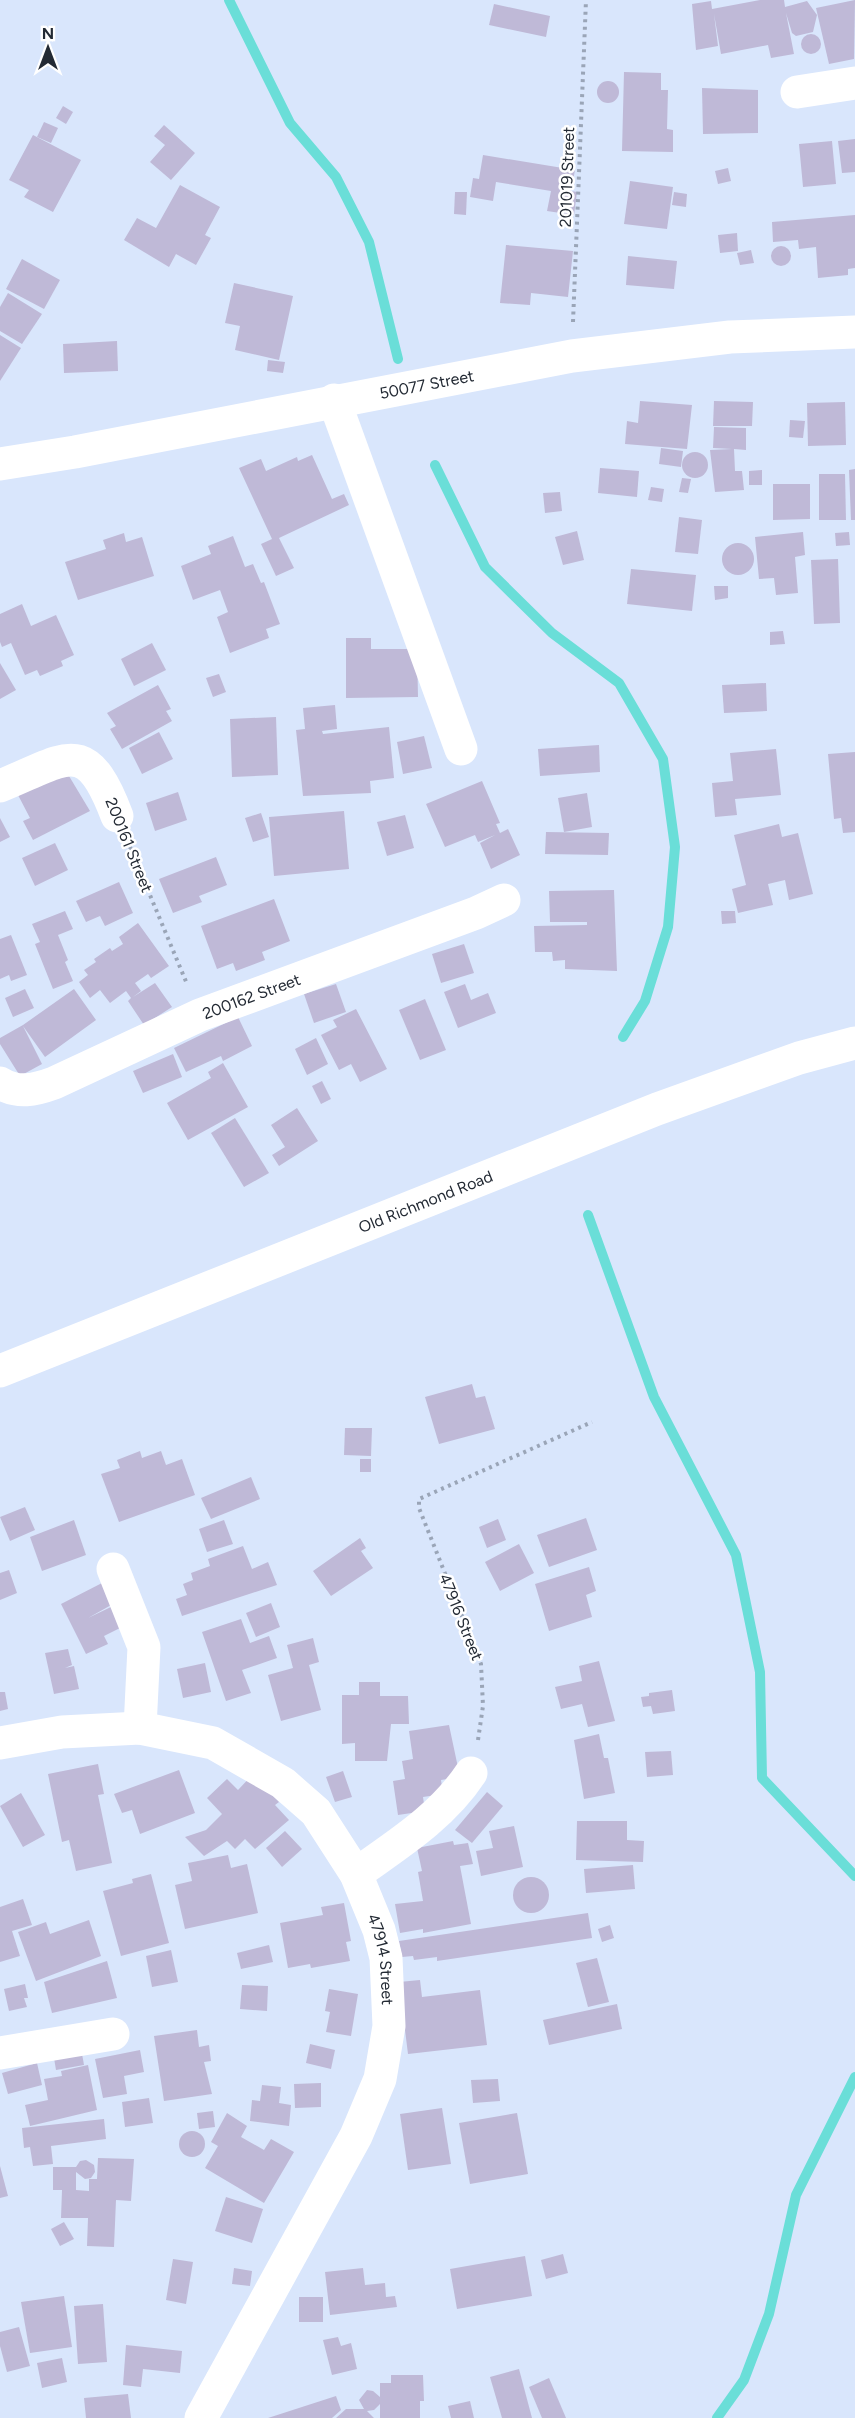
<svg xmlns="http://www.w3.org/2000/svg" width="855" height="2418" font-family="Figtree,sans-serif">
  <rect width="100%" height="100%" fill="#d9e6fc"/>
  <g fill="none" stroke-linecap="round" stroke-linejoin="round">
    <g stroke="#6aded8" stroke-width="10">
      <path d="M229,0L290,123L336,177L369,242L398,359"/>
      <path d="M435,465L485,567L552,633L619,683L663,759L675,847L668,927L645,1001L623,1037"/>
      <path d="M588,1215L654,1397L736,1555L760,1672L762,1778L855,1876"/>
      <path d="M717,2418L744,2380L769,2314L796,2195L855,2077"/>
    </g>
  </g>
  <g fill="#bfb9d7">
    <path d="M760,0H784L785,7L807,1L817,15L813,32L796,36L792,33L786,13L794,54L771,58L768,45L721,54L714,14L718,46L696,50L692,4L711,1L712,9Z"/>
    <path d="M855,0L854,59L829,64L816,8Z"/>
    <path d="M494,4L550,16L546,37L489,25Z"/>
    <circle cx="811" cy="44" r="10"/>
    <path d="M624,72L661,73V90H668L667,129L673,130V152L622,151Z"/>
    <circle cx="608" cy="92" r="11"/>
    <path d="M702,88L758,90V133L703,134Z"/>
    <path d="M63,106L73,112L66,124L56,118Z"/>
    <path d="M44,122L58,128L51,143L37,137Z"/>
    <path d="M164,125L195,153L171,180L150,162L165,145L154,136Z"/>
    <path d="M33,135L81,160L53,212L24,197L29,190L9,180Z"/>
    <path d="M855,139V172L842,173L838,141Z"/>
    <path d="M832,141L836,184L803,187L799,144Z"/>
    <path d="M483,155L575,170L571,191L577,192L574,215L547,211L551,191L496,182L493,201L470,197L473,178L479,179Z"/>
    <path d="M728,168L731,181L718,184L715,171Z"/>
    <path d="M630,181L673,187L667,229L624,224Z"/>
    <path d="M180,185L220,207L205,235L211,238L196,265L176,254L169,267L124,240L137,218L156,228Z"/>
    <path d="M455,192H467L466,215L454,214Z"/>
    <path d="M674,192L687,194L686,207L672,205Z"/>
    <path d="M855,215V268L848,269V275L818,278L816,247L799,249L798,240L773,242L772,222Z"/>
    <path d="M737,233L738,251L720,253L718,235Z"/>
    <path d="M506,245L573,251L568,297L531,293L530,305L500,303Z"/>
    <circle cx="781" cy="256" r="10"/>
    <path d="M751,250L754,263L740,265L737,253Z"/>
    <path d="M628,256L677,261L674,289L626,285Z"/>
    <path d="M22,259L60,280L44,309L6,289Z"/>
    <path d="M234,283L293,296L279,360L235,350L240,326L225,323Z"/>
    <path d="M8,293L42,314L22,344L0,331V307Z"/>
    <path d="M0,335L21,348L0,381Z"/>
    <path d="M117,341L118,371L64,373L63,344Z"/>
    <path d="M268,360L285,362L283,373L267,371Z"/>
    <path d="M640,401L692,405L687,449L625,444L627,421L638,423Z"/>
    <path d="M714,401L753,402L752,426H713Z"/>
    <path d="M845,402L846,445L808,446L807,403Z"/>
    <path d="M790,420L805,421L803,438L789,437Z"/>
    <path d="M714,427L746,428V450L734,449L735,471H742L744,490L715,492L710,450L732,449L713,448Z"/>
    <path d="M661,448L683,451L681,467L659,464Z"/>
    <circle cx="695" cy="465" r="13"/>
    <path d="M312,455L332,499L344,494L349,505L279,538L294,568L276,576L261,544L272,539L239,468L261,459L266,471L297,457L298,461Z"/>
    <path d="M600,468L639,471L637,497L598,493Z"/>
    <path d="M855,469V520H851L849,470Z"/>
    <path d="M762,470V485H749V471Z"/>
    <path d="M819,474H845L846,520H819Z"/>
    <path d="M682,478L691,479L688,493L679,492Z"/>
    <path d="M773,484H810V519L773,520Z"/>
    <path d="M651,487L664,489L662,502L648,500Z"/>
    <path d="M560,492L562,511L545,513L543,493Z"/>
    <path d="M679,517L702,520L698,554L675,552Z"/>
    <path d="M577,531L584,560L563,565L555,537Z"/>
    <path d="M803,532L805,555L795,557L798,593L776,595L774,578L759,579L755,537Z"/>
    <path d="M849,532L850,545L836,546L835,533Z"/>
    <path d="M124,533L126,542L142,537L154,576L78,600L65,562L106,549L103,540Z"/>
    <path d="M233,536L245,567L253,564L261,583L264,582L280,624L266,629L269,638L230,653L217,617L228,612L220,590L193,600L181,566L211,554L208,546Z"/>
    <circle cx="738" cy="559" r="16"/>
    <path d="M838,559L840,623L814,624L811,560Z"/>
    <path d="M631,569L696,575L692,611L627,604Z"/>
    <path d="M714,586H728V598L715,600Z"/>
    <path d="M22,604L31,626L56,615L74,655L61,661L63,666L40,676L37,670L25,675L11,643L2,647L0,642V614Z"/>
    <path d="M783,631L785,644L770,645V632Z"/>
    <path d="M346,638H371V649H417L418,697L346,698Z"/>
    <path d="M152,643L166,670L134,686L121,659Z"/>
    <path d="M0,663L16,690L0,699Z"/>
    <path d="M219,674L226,692L213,697L206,678Z"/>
    <path d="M766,683L767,711L724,713L722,685Z"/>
    <path d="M158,685L171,709L166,711L172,721L122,749L110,729L116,726L107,713Z"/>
    <path d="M335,705L337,729L322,731L323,734L389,727L394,778L370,781L371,793L303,796L296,730L305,729L303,708Z"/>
    <path d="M276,717L278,775L232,777L230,719Z"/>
    <path d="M159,732L173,759L142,774L129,748Z"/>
    <path d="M424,736L432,768L403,774L397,742Z"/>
    <path d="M599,745L600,772L540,776L538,749Z"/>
    <path d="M776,749L781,795L735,799L737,815L715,817L712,783L733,781L730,753Z"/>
    <path d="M855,752V832L843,833L841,818L834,819L828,754Z"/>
    <path d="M66,771L90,811L33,840L23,821L30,818L18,795Z"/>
    <path d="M482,781L500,823L496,824L500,833L508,829L520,855L491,869L480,843L495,835L478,842L475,835L445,847L426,804Z"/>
    <path d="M178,792L187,820L155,831L146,803Z"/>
    <path d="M587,793L592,827L564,832L558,798Z"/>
    <path d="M344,811L349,869L274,876L269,817Z"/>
    <path d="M261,813L269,837L253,842L245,818Z"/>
    <path d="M405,815L414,848L387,856L377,822Z"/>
    <path d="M0,818L10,837L0,842Z"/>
    <path d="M779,824L782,837L798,833L813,894L789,900L785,880L768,884L773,905L738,913L732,889L746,885L734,835Z"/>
    <path d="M546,832L609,833L608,855L545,854Z"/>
    <path d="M55,843L68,870L35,886L22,858Z"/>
    <path d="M216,857L227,885L199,896L202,902L173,913L159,879Z"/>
    <path d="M119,882L133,913L105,926L100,916L86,922L76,901Z"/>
    <path d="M614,890L617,971L565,969V960L553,961L552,952H535L534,926L587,925V922H550L549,891Z"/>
    <path d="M274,899L290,941L262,952L265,960L236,971L233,963L217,969L201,926Z"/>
    <path d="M65,911L73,929L58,935L68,960L65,962L73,981L53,989L35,944L40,942L32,924Z"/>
    <path d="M721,911H735L736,923L722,924Z"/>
    <path d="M138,923L169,966L151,978L148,974L135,983L141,991L133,997L155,983L172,1007L144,1025L128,1001L131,998L126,991L110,1003L100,990L90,998L79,982L88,975L84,970L96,962L94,959L110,948L112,951L123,944L119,937Z"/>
    <path d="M11,935L27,975L11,981L9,975L0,979V939Z"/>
    <path d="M464,944L474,973L441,983L432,954Z"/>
    <path d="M336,984L346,1012L314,1023L304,994Z"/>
    <path d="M465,984L471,1000L488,993L496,1013L458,1028L444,992Z"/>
    <path d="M25,989L34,1008L13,1017L5,998Z"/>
    <path d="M74,989L96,1020L45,1057L23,1026L42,1064L20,1076L0,1044V1038L23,1025Z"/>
    <path d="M425,999L446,1050L420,1060L399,1010Z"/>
    <path d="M356,1009L387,1069L360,1082L351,1064L339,1070L321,1035L337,1027L333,1020Z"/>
    <path d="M238,1017L252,1046L223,1061L221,1056L186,1072L174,1048Z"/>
    <path d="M316,1038L328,1064L307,1075L295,1049Z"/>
    <path d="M173,1054L182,1077L143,1093L133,1071Z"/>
    <path d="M223,1063L248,1107L188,1140L167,1103L211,1078L208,1072Z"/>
    <path d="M322,1081L331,1099L321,1104L312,1086Z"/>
    <path d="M297,1108L318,1141L279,1166L272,1155L285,1147L271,1125Z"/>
    <path d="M235,1118L269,1173L244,1187L211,1133Z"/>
    <path d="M472,1384L476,1398L485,1396L495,1429L439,1444L425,1397Z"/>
    <path d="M345,1428H372L371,1456L344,1455Z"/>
    <path d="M140,1451L142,1458L161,1451L166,1465L182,1459L195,1495L119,1522L101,1474L120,1468L117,1460Z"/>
    <rect x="360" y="1459" width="11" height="13"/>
    <path d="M251,1477L260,1499L211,1519L201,1498Z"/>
    <path d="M25,1507L35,1530L10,1541L0,1517Z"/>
    <path d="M586,1518L597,1550L549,1567L537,1535Z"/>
    <path d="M498,1519L506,1540L487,1548L479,1527Z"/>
    <path d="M74,1520L86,1555L42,1571L30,1537Z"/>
    <path d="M224,1520L233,1544L207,1552L199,1529Z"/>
    <path d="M360,1538L366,1548L361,1551L373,1568L331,1596L313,1571Z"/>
    <path d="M519,1544L534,1573L500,1591L485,1562Z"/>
    <path d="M243,1546L252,1569L268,1562L277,1585L182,1616L176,1599L187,1595L183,1584L193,1580L191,1573L210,1566L208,1559Z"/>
    <path d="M589,1567L596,1591L586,1595L592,1617L549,1631L535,1584Z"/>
    <path d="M9,1570L17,1593L0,1600V1573Z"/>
    <path d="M102,1583L113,1604L88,1618L113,1606L124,1626L104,1636L108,1644L86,1654L61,1604Z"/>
    <path d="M271,1603L280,1627L256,1637L246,1613Z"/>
    <path d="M241,1619L250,1643L269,1636L277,1658L242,1670L251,1693L226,1701L202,1632Z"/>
    <path d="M313,1638L319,1662L309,1665L321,1710L281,1721L268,1675L293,1668L287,1645Z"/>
    <path d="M68,1649L72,1665L65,1668L74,1666L79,1689L54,1694L45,1653Z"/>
    <path d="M599,1661L615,1721L588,1727L582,1704L561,1709L555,1687L582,1681L579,1666Z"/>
    <path d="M205,1663L211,1692L183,1698L177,1669Z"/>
    <path d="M359,1682H380V1696H408L409,1724H391L387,1761H355V1743L342,1744V1695H359Z"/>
    <path d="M672,1690L675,1711L653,1714L651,1706L643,1707L641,1697L649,1696V1693Z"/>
    <path d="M0,1692H5L8,1709L0,1711Z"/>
    <path d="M449,1725L460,1777L441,1780L443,1794L423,1797L425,1811L398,1815L393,1781L405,1779L402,1761L413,1759L409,1731Z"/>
    <path d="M599,1734L604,1758H608L615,1793L584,1799L574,1740Z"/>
    <path d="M671,1751L673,1775L647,1777L645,1752Z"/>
    <path d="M98,1764L104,1794L98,1795L112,1863L76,1871L69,1840L62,1842L48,1774Z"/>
    <path d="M179,1770L195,1813L140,1834L132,1810L122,1813L114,1794Z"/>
    <path d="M343,1771L352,1797L335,1802L326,1777Z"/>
    <path d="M253,1774L279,1802L275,1805L289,1820L255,1849L245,1839L235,1849L227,1841L204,1856L185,1837L206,1830L222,1814L207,1798L227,1779L238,1790Z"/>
    <path d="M487,1792L503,1806L472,1843L455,1830Z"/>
    <path d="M21,1793L45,1835L23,1847L0,1806Z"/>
    <path d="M577,1821H627V1840L644,1841L643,1862L576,1860Z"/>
    <path d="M514,1826L523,1867L481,1876L476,1851L493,1848L489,1831Z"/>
    <path d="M285,1831L302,1849L282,1867L266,1848Z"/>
    <path d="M453,1841L454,1845L468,1843L473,1864L460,1866L471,1924L423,1933V1929L400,1933L395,1904L423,1901L418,1872L422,1871L417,1848Z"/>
    <path d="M228,1855L231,1868L247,1864L258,1913L185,1929L175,1885L192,1881L188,1863Z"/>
    <path d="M633,1865L635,1889L586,1893L584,1869Z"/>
    <path d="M151,1874L169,1943L121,1956L103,1891L133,1883L132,1879Z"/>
    <circle cx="531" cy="1895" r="18"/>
    <path d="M23,1899L32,1925L12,1931L20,1956L0,1962V1907Z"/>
    <path d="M344,1903L351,1941L346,1942L350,1961L311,1968L310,1964L288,1968L280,1923L323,1915L321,1907Z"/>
    <path d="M588,1913L592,1938L437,1961V1957L414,1960L413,1956L402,1957L399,1941Z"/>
    <path d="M89,1920L101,1956L36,1981L18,1932L46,1922L50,1934Z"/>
    <path d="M610,1925L614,1938L602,1942L598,1929Z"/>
    <path d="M269,1945L273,1962L241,1969L237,1953Z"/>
    <path d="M171,1950L178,1982L152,1987L146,1956Z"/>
    <path d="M597,1958L609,2002L588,2007L576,1963Z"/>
    <path d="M107,1961L117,1998L52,2013L44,1982Z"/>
    <path d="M420,1980L422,1997L480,1990L487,2045L408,2054L399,1982Z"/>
    <path d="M25,1984L28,1998H24L27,2007L9,2011L4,1989Z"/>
    <path d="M242,1985L268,1986L267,2011L240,2009Z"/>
    <path d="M329,1989L358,1994L351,2036L326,2032L330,2012L325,2011Z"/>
    <path d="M617,2004L622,2029L549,2045L543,2020Z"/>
    <path d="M197,2030L199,2047L209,2045L211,2061L204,2062L212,2094L164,2101L154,2036Z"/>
    <path d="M310,2044L335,2050L331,2069L306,2063Z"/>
    <path d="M81,2048L84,2065L56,2070L53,2052Z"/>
    <path d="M140,2050L144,2072L124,2076L127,2094L103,2098L95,2059Z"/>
    <path d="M37,2063L42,2085L8,2094L2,2073Z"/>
    <path d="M88,2065L97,2110L30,2126L25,2105L48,2100L44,2079L62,2076L61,2071Z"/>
    <path d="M498,2079L500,2101L473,2103L471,2080Z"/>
    <path d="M321,2083V2107L295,2108L294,2084Z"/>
    <path d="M262,2085L281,2087L279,2103L291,2105L289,2126L250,2121L252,2100L260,2101Z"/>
    <path d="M149,2098L153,2123L125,2127L122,2102Z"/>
    <path d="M442,2108L451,2164L408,2170L400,2114Z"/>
    <path d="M213,2111L215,2127L199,2129L197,2113Z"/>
    <path d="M227,2113L247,2126L241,2137L264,2150L271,2139L294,2152L264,2203L205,2168L218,2146L211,2142Z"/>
    <path d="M517,2113L528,2174L470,2184L459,2123Z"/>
    <path d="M104,2119L106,2139L51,2146L53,2164L33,2166L30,2147L24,2148L22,2128Z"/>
    <circle cx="192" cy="2144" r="13"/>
    <path d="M98,2158L134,2159L131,2201L116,2200L114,2247L87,2246L88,2218H61L62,2190H53V2167H76L80,2161L86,2160L94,2165L95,2172L91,2178L85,2179L76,2172V2190L89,2191V2179H97Z"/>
    <path d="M0,2166L8,2196L0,2198Z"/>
    <path d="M226,2197L263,2209L252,2243L215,2231Z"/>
    <path d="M64,2222L74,2239L60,2246L51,2229Z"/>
    <path d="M563,2254L568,2273L546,2279L541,2260Z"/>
    <path d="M525,2256L532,2296L457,2309L450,2269Z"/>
    <path d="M173,2259L193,2262L186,2304L166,2300Z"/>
    <path d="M234,2268L252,2271L250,2286L232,2284Z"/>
    <path d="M363,2268L365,2285L385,2283L386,2297L395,2296L397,2307L330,2315L325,2272Z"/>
    <path d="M64,2296L72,2347L30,2353L21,2302Z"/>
    <rect x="299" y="2297" width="24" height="25"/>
    <path d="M103,2304L107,2362L78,2364L74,2306Z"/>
    <path d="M19,2327L30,2366L7,2372L0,2346V2332Z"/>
    <path d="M338,2337L341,2346L351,2343L357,2369L332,2375L323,2340Z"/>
    <path d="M126,2345L182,2351L180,2373L143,2369L141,2387L123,2385Z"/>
    <path d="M62,2358L67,2382L42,2388L37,2363Z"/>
    <path d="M519,2369L532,2418H502L490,2377Z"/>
    <path d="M391,2375H423L424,2401H420V2418H380V2404L374,2410L367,2411L374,2418H336L346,2409H364L359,2400L367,2390L373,2391L380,2397V2383H391Z"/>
    <path d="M549,2378L566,2418H542L529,2387Z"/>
    <path d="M128,2394L131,2418H86L84,2398Z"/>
    <path d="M336,2396L341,2410L332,2418H268Z"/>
    <path d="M470,2401L474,2418H451L448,2406Z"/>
  </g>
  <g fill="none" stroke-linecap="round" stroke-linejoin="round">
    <g stroke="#9aa5b7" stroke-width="4" stroke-dasharray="3 4.5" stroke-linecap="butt">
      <path d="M573,322L586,0"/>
      <path d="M130,847L187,984"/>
      <path d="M478,1740L483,1706L481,1664L419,1508V1499L592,1422"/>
    </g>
    <g stroke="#fff" stroke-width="33">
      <path d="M797,92L855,83"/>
      <path d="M334,400L461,749"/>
      <path id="s1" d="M0,464L75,452L572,356L730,337L855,332"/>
      <path d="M0,786C67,759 86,734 117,816"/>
      <path id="s2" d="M0,1083C18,1094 35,1090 54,1083L200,1015L476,913L504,900"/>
      <path d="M113,1569L144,1647L140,1728"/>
      <path id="s3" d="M0,1743L62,1732L140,1728L213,1743L283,1783L316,1812L356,1874L379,1930L386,1958L389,2026L380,2079L356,2136L201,2418"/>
      <path d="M356,1874C398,1844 442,1817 471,1773"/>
      <path d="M0,2053L113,2034"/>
    </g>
    <path stroke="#fff" stroke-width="33" id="s4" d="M0,1371L657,1109L799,1058L855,1043"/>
  </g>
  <g text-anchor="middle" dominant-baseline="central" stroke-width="5" stroke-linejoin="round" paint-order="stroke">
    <g font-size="16" fill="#232a34" stroke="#fff">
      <text transform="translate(567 177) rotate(-88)">201019 Street</text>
      <text stroke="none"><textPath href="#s1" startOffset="434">50077 Street</textPath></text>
      <text transform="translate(129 845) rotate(68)">200161 Street</text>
      <text stroke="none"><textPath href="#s2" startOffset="272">200162 Street</textPath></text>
      <text stroke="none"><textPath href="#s4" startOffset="458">Old Richmond Road</textPath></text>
      <text transform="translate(461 1617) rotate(68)">47916 Street</text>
      <text stroke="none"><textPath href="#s3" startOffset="504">47914 Street</textPath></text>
    </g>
  </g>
  <g transform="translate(48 48)" stroke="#ffffff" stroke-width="4.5" paint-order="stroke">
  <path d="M0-4.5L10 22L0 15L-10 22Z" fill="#232a34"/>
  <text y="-9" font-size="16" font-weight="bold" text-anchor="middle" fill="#232a34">N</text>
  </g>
</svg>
